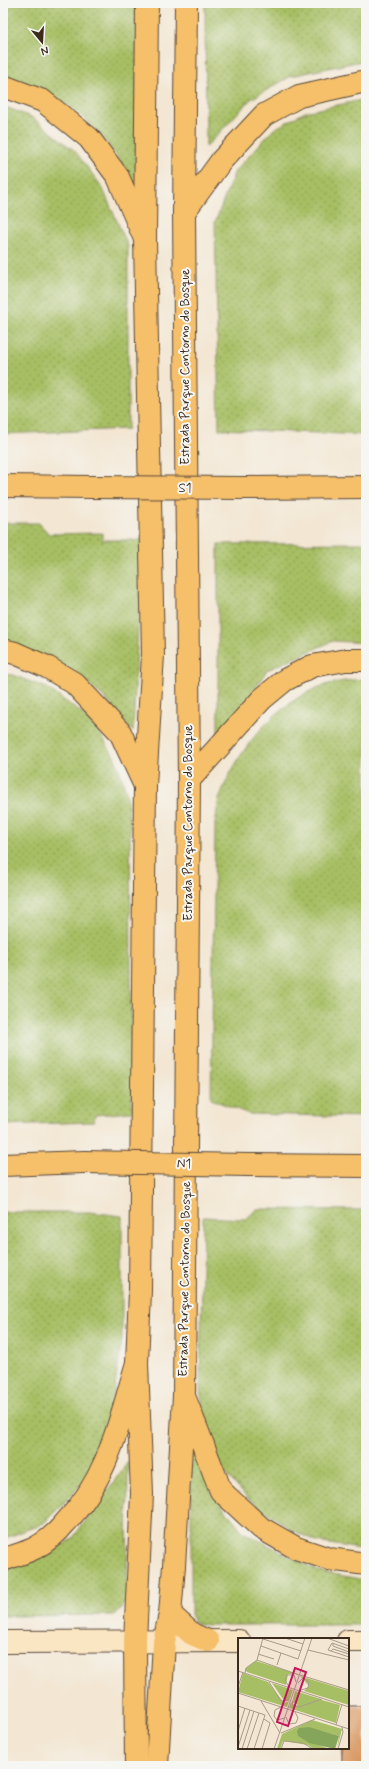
<svg xmlns="http://www.w3.org/2000/svg" width="369" height="1769" font-family="Mynerve,sans-serif">
  <defs>
    <pattern id="green-dots" width="8" height="8" patternUnits="userSpaceOnUse"><rect width="8" height="8" fill="#a7bf64"/><path d="M2 2h.1M6 6h.1" fill="none" stroke="#899b52" stroke-width="1.8" stroke-linecap="round"/></pattern>
  </defs>
  <rect width="100%" height="100%" fill="#f6f6f2"/>
  <filter id="ink" filterUnits="userSpaceOnUse"><feTurbulence type="fractalNoise" baseFrequency=".025" numOctaves="2"/><feDisplacementMap in="SourceGraphic" scale="8" xChannelSelector="R" yChannelSelector="G"/><feConvolveMatrix kernelMatrix="1 2 1 2 8 2 1 2 1" color-interpolation-filters="sRGB"/></filter>
  <filter id="wash" filterUnits="userSpaceOnUse"><feTurbulence type="fractalNoise" baseFrequency=".012" numOctaves="4" result="noise"/><feDisplacementMap in="SourceGraphic" scale="16" xChannelSelector="R" yChannelSelector="G"/><feGaussianBlur stdDeviation="0.9" result="paint"/><feColorMatrix in="noise" values="0 0 0 0 0 0 0 0 0 0 0 0 0 0 0 0 0 1.4 0 .05"/><feComposite in="paint" operator="in"/></filter>
  <g filter="url(#wash)">
    <rect width="100%" height="100%" fill="#f3e6d2"/>
    <g fill="url(#green-dots)" stroke="#717441">
      <path d="M3,3H137V182L133,183C113,146 85,111 46,93C32,87 17,82 3,77Z"/>
      <path d="M205,3H366V60L291,76L251,99L206,147Z"/>
      <path d="M366,99V435L219,429L215,222L235,171L274,129L305,112Z"/>
      <path d="M3,106L33,118L75,151L102,187L128,246V429L3,434Z"/>
      <path d="M3,523H39L49,534L102,533V540H142L133,732L104,697L69,669L3,646Z"/>
      <path d="M366,543V643L333,641L267,670L218,747V544Z"/>
      <path d="M3,674L13,675L47,688L83,714L99,732L116,760L126,791L130,824L132,1112L95,1115L94,1122L3,1125Z"/>
      <path d="M366,679V1117L249,1114L211,1099L215,823C217,815 217,806 219,799C236,753 268,712 312,690C329,682 348,680 366,679Z"/>
      <path d="M257,1209L366,1210V1550L317,1542L294,1531L248,1499L219,1466L207,1434L200,1391L203,1217L246,1219Z"/>
      <path d="M3,1212H90L122,1216V1339L110,1421L89,1477L44,1523L3,1539Z"/>
      <path d="M191,1448L212,1493L243,1532L318,1571L360,1579L366,1578V1625H207L195,1623L191,1615Z"/>
      <path d="M128,1462L127,1597L122,1609L113,1615L3,1616V1570L39,1558L72,1539Z"/>
    </g>
    <g id="blocks">
      <path fill="#d99964" d="M348,1706H366V1766H342V1748H348Z"/>
    </g>
  </g>
  <g filter="url(#ink)">
    <use href="#blocks" fill-opacity="0" stroke="#574639" stroke-width="1"/>
    <g fill="none" stroke-linecap="round" stroke-linejoin="round">
      <g stroke="#574639" stroke-width="24">
        <g id="secondary">
          <path d="M348,1641H366"/>
          <path d="M3,1642L239,1641"/>
        </g>
      </g>
      <g stroke="#574639" stroke-width="24">
        <g id="primary">
          <path d="M170,1614L192,1634L208,1641"/>
          <path d="M136,1766L135,1641L142,1494L137,1363L140,1291L145,786L153,655L145,239L147,3"/>
          <path d="M157,1766L164,1642L170,1614L174,1566L184,1396L189,780L184,212L186,3"/>
        </g>
      </g>
      <g stroke="#574639" stroke-width="24">
        <g id="highway">
          <path d="M3,86L43,101L89,138L118,177L145,239"/>
          <path d="M184,212L222,160L264,115L299,96L366,81"/>
          <path d="M3,486L91,487"/>
          <path d="M246,488L366,487"/>
          <path d="M3,650L15,653L47,667L74,683L120,732L145,786"/>
          <path d="M189,780L262,699L285,680L312,666L346,660H366"/>
          <path d="M3,1165L84,1162"/>
          <path d="M248,1165L366,1166"/>
          <path d="M184,1396L221,1491L261,1528L296,1548L329,1559L366,1564"/>
          <path d="M3,1560C13,1556 25,1553 35,1548C46,1542 57,1533 65,1523C109,1478 119,1422 137,1363"/>
        </g>
      </g>
      <use href="#secondary" stroke="#fbe6c4" stroke-width="22"/>
      <use href="#primary" stroke="#f6c06b" stroke-width="22"/>
      <use href="#highway" stroke="#f6c06b" stroke-width="22"/>
      <g stroke="#574639" stroke-width="24" stroke-linecap="butt">
        <g id="highway-bridge">
          <path d="M91,487L246,488"/>
          <path d="M84,1162L248,1165"/>
        </g>
      </g>
      <use href="#highway-bridge" stroke="#f6c06b" stroke-width="22"/>
    </g>
  </g>
  <g text-anchor="middle" dominant-baseline="central" stroke-width="4" stroke-linejoin="round" paint-order="stroke">
    <g font-size="13" fill="#3b2a1e" stroke="#f6f6f2">
      <text transform="translate(185 367) rotate(-90)">Estrada Parque Contorno do Bosque</text>
      <text x="185" y="488">S1</text>
      <text transform="translate(188 823) rotate(-90)">Estrada Parque Contorno do Bosque</text>
      <text transform="translate(184 1164) rotate(1)">N1</text>
      <text transform="translate(185 1279) rotate(-89)">Estrada Parque Contorno do Bosque</text>
    </g>
  </g>
  <g transform="translate(238 1638)">
    <rect width="111" height="111" fill="#f3e6d2"/>
    <path d="M18,23L60,36H50L48,47L9,34L7,31ZM5,35L30,44L46,65L51,63L49,69L0,54ZM62,38L111,53V67L66,53L71,48ZM34,45L55,52L52,61L47,64ZM57,53L83,61L62,68L54,64ZM80,61L102,67L98,85L51,70L53,64L56,68ZM74,82L104,91L99,111L101,98L80,92L62,99L91,111H76L70,107L45,103L42,111H39L44,96Z" fill="#a7bf64"/>
    <path d="M71,89L101,98L97,111L71,105L60,98L59,93L61,90Z" fill="#85a65a"/>
    <path fill="none" stroke="#a99b8a" stroke-width="1" d="M47,0L65,6M89,0L111,8M25,1L63,13M95,6V8L111,14M23,8L60,21L67,0M111,11L94,5L90,12L111,19M70,12L111,22M93,13L95,11L111,16M20,16L36,21M19,22L61,37M39,27L43,15M0,33L111,69M7,35L8,30L19,22L25,0M62,37L111,52M31,44L43,63L52,62M60,45L65,40L71,44L70,50L63,52M0,49L5,34M51,49L47,42L49,37H56L58,44M0,55L111,91M23,63L42,95M54,63L55,67L61,69L84,61M0,68L27,77L16,111M43,69L37,72L36,78L39,82L47,80M48,79L51,86L58,85L60,80L57,74M98,87L104,66M0,93L7,70M43,95L77,81M0,109L12,72M4,111L16,73M9,111L21,75M24,111L32,85L26,81M36,111L74,0M43,111L46,103L65,105L75,111M100,111L105,94L104,89"/>
    <path fill="#c2185b" fill-opacity="0.15" stroke="#c2185b" stroke-width="2" d="M57,30L68,34L50,88L39,84Z"/>
    <rect width="111" height="111" fill="none" stroke="#3b2a1e" stroke-width="2"/>
  </g>
  <rect width="369" height="1769" fill="none" stroke="#f6f6f2" stroke-width="16"/>
  <g transform="translate(42 42) rotate(162)" stroke="#f6f6f2" stroke-width="3" paint-order="stroke">
  <path d="M0-3L7 15L0 10L-7 15Z" fill="#3b2a1e"/>
  <text y="-6" font-size="11" font-weight="bold" text-anchor="middle" fill="#3b2a1e">N</text>
  </g>
</svg>
